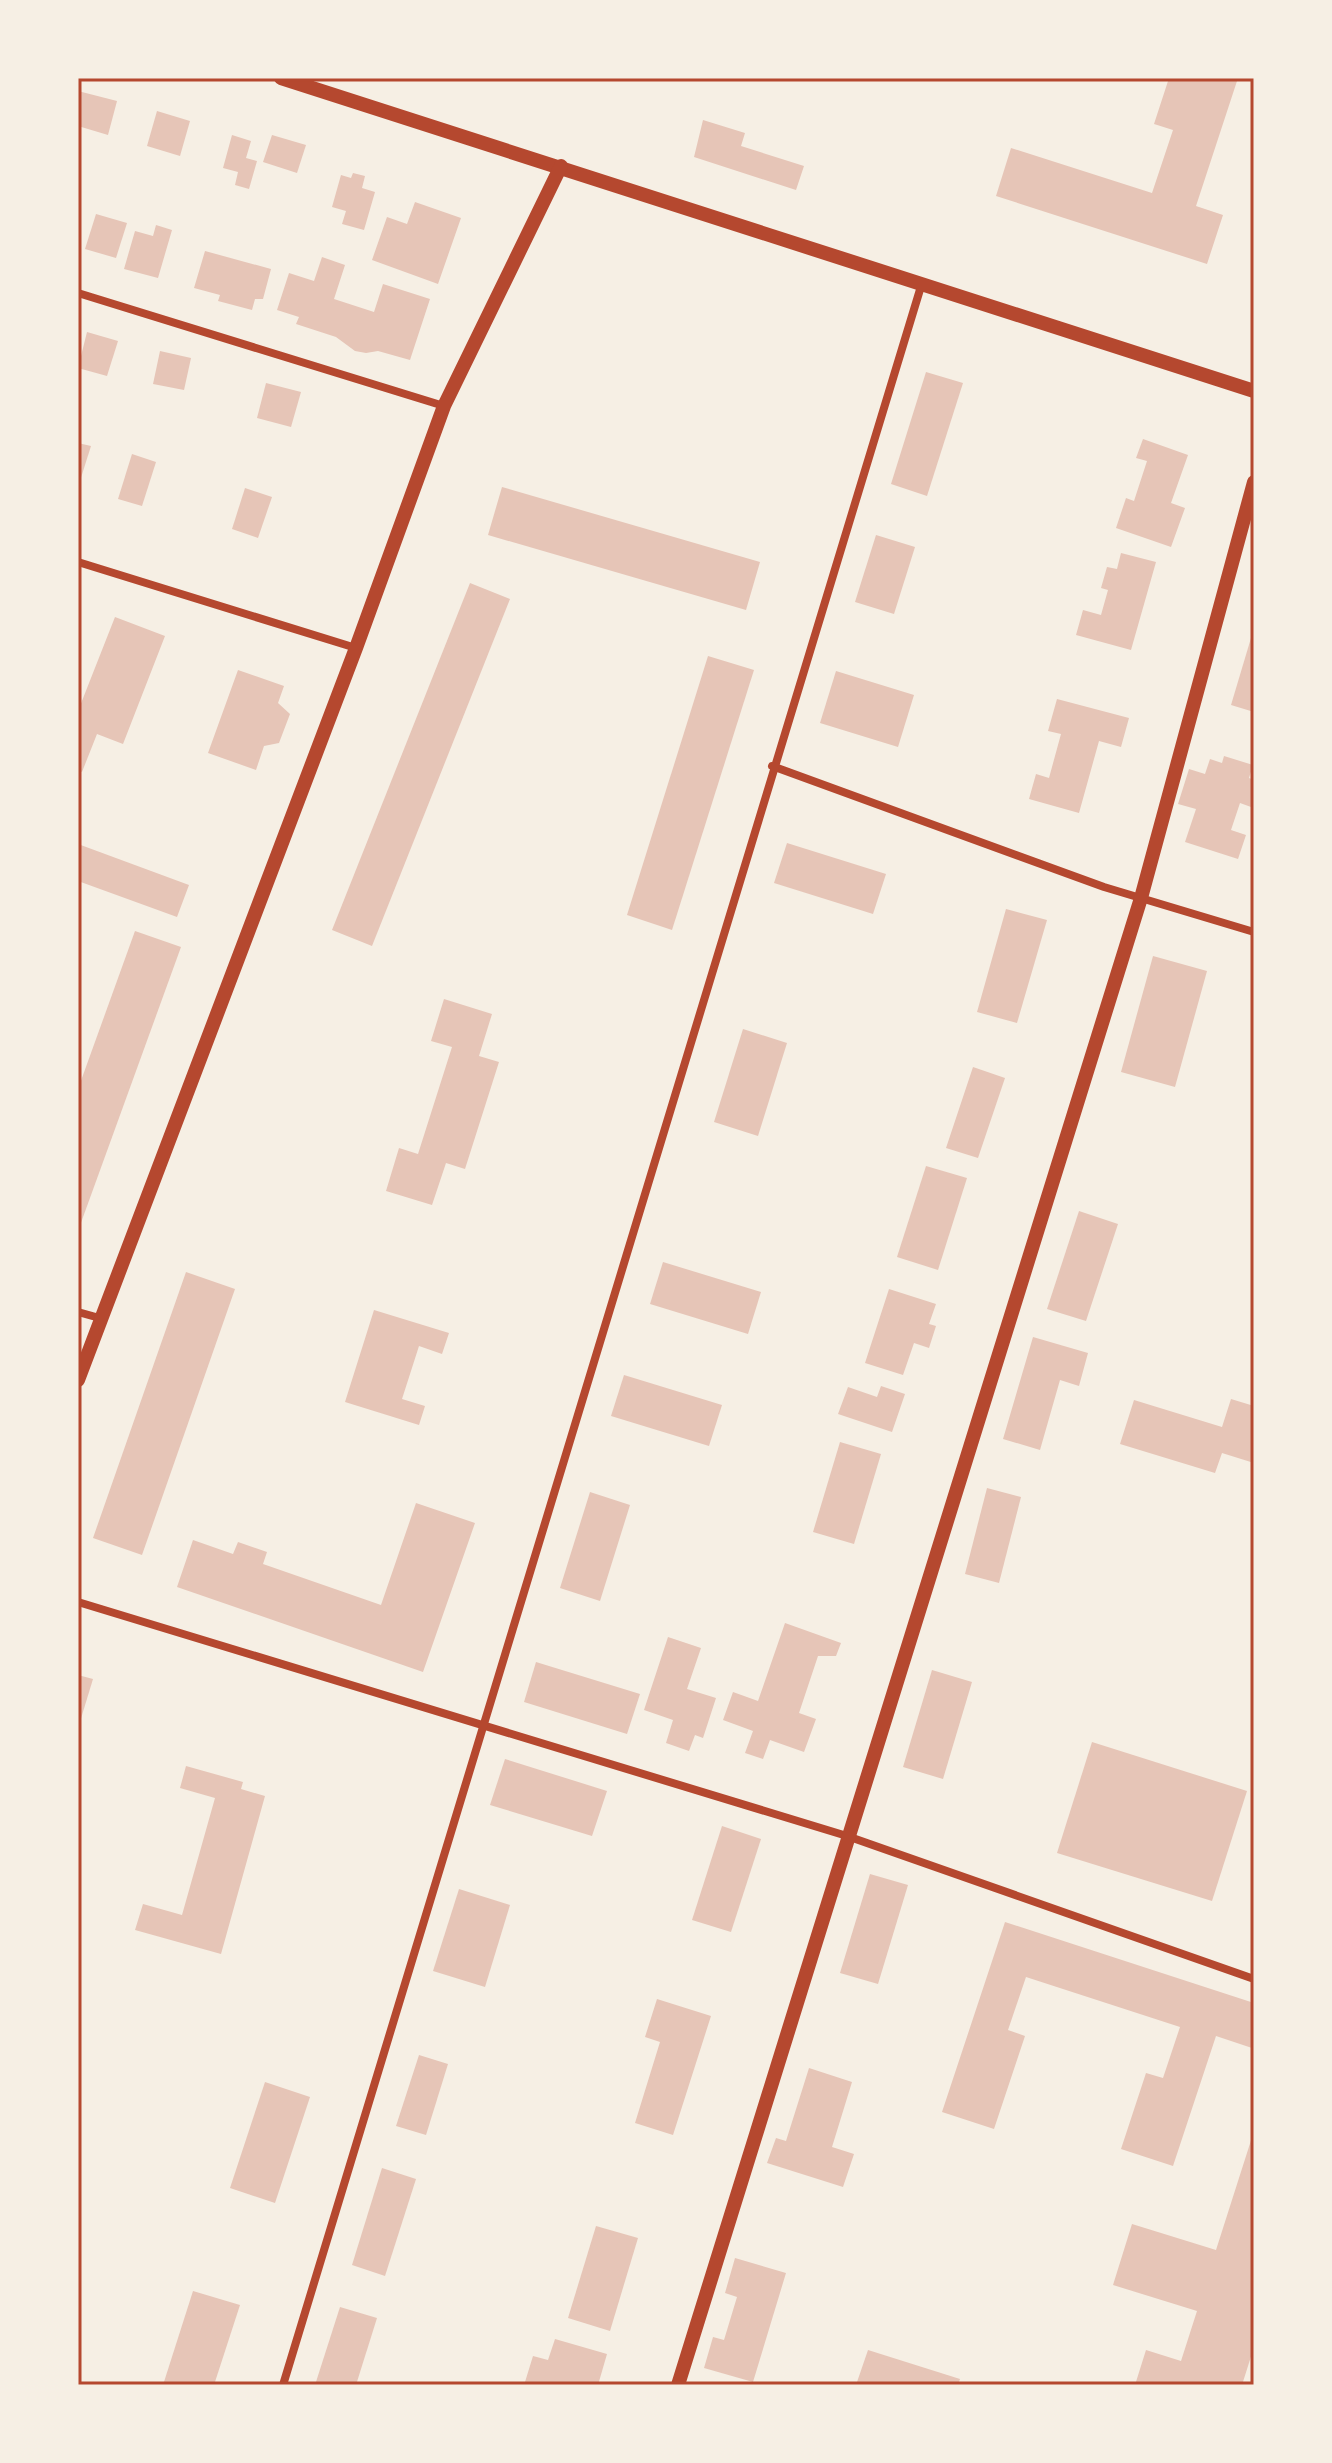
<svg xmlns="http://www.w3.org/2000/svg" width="1332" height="2463" font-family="'PT Serif',serif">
  <rect width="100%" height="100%" fill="#f6efe4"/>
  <g fill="#e6c5b7">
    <path d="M1169,78H1238L1196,206L1223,215L1207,264L996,196L1011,148L1152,193L1173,130L1154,124Z"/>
    <path d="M78,91L117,101L108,135L78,126Z"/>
    <path d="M157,111L190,121L180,156L147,146Z"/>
    <path d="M703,120L745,133L741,146L804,166L796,190L694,157Z"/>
    <path d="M232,135L251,141L246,158L257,161L249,189L235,185L238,172L223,168Z"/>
    <path d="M272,135L306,145L297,173L263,162Z"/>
    <path d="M353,173L365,176L362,188L375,192L364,230L342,224L346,211L332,207L341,175L351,178Z"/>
    <path d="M415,202L461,218L438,284L372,260L387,217L407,224Z"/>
    <path d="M96,214L127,223L116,258L85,249Z"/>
    <path d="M156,225L172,230L158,278L124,269L135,231L153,236Z"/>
    <path d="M205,251L271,269L263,299H255L252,310L218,301L220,295L194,288Z"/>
    <path d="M322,257L345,265L334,299L374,312L383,284L430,299L410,360L378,351L366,353L355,351L336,337L296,324L299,317L277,310L289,273L314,281Z"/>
    <path d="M87,332L118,341L107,376L78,368Z"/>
    <path d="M160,351L191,358L184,390L153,384Z"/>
    <path d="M926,372L963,383L927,496L891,484Z"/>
    <path d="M266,383L301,392L291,427L257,418Z"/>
    <path d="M1143,439L1188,455L1171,503L1185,508L1171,547L1116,528L1126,498L1134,501L1147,461L1136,458Z"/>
    <path d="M78,443L91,446L79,484H78Z"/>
    <path d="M132,454L156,462L142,506L118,499Z"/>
    <path d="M502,487L760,562L746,610L488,535Z"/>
    <path d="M245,488L272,497L258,538L232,529Z"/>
    <path d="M876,535L915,547L894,614L855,602Z"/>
    <path d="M1121,553L1156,562L1131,650L1076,635L1083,610L1101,615L1108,590L1101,588L1107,567L1117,569Z"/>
    <path d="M470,583L510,599L372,946L332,930Z"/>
    <path d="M115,617L165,636L123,744L97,734L82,772L78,770V711Z"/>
    <path d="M1251,638L1254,639V712L1231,705Z"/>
    <path d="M708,656L754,670L672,930L627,915Z"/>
    <path d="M238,670L284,686L278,703L290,714L279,743L264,746L256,770L208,753Z"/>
    <path d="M836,671L914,695L898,747L820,723Z"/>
    <path d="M1057,699L1129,718L1121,747L1099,741L1079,813L1029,799L1036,774L1049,778L1061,734L1048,731Z"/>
    <path d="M1224,756L1253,765L1249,778L1254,780L1251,807L1240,803L1231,830L1246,835L1238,859L1185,842L1196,809L1178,804L1189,769L1205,774L1210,759L1222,763Z"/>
    <path d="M787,843L886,874L873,914L774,883Z"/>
    <path d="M78,844L189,885L177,917L78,881Z"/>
    <path d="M1006,909L1047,920L1017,1023L977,1012Z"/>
    <path d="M135,931L181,947L78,1231V1089Z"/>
    <path d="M1153,956L1207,971L1175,1087L1121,1072Z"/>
    <path d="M444,999L492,1014L479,1056L499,1062L465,1169L446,1163L432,1205L386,1191L399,1148L418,1154L452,1047L431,1041Z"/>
    <path d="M743,1029L787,1043L758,1136L714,1122Z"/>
    <path d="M973,1067L1005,1078L978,1158L946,1148Z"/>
    <path d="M926,1166L967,1178L938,1270L897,1257Z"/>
    <path d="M1079,1211L1118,1224L1086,1321L1047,1309Z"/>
    <path d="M663,1262L761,1292L748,1334L650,1304Z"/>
    <path d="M186,1272L235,1289L142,1555L93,1538Z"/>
    <path d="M889,1289L936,1304L929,1324L936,1326L929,1348L914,1343L903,1375L865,1363Z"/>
    <path d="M374,1310L449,1333L442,1354L419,1346L402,1399L425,1406L419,1425L345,1402Z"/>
    <path d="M1033,1337L1088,1353L1079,1386L1060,1380L1040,1450L1003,1439Z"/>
    <path d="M624,1375L722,1405L709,1446L611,1416Z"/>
    <path d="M881,1386L905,1394L892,1432L838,1414L848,1387L877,1397Z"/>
    <path d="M1231,1399L1254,1406V1463L1222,1453L1215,1473L1120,1444L1134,1400L1222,1427Z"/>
    <path d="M840,1442L881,1454L854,1544L813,1532Z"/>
    <path d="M987,1488L1021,1497L999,1583L965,1574Z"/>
    <path d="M590,1492L630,1505L600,1601L560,1588Z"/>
    <path d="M416,1503L475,1523L423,1672L177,1587L193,1540L233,1554L238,1542L267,1552L263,1564L381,1605Z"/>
    <path d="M785,1623L841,1643L836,1656H818L799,1713L816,1719L804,1752L770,1740L763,1759L745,1753L753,1731L723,1720L733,1692L758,1701Z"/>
    <path d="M668,1637L701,1648L687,1689L716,1698L703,1738L695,1735L689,1751L666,1743L673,1720L644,1710Z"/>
    <path d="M536,1662L640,1694L627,1734L524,1702Z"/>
    <path d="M932,1670L972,1682L943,1779L903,1767Z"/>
    <path d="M78,1675L93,1679L79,1725H78Z"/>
    <path d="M1092,1742L1247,1791L1212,1901L1057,1853Z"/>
    <path d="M505,1759L607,1791L592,1836L490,1805Z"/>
    <path d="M186,1766L243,1782L241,1789L265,1796L221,1954L135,1930L143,1904L182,1915L215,1798L180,1788Z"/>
    <path d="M722,1826L761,1839L731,1932L692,1920Z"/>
    <path d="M870,1874L908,1885L878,1984L840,1973Z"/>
    <path d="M459,1889L510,1905L485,1987L433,1971Z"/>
    <path d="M1005,1922L1254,2003L1252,2048L1216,2036L1173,2166L1121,2149L1146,2073L1163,2078L1180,2027L1026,1977L1008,2030L1025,2036L994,2129L942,2112Z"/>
    <path d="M657,1999L711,2016L673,2135L635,2123L660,2042L645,2037Z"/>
    <path d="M419,2055L448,2064L426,2135L396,2126Z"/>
    <path d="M809,2068L852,2082L832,2147L854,2154L843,2187L767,2163L776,2138L786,2141Z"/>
    <path d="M265,2082L310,2097L275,2203L230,2188Z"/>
    <path d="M1254,2131V2347L1242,2385H1135L1146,2350L1181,2361L1197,2311L1113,2285L1132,2224L1216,2250Z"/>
    <path d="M382,2168L416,2179L385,2276L352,2265Z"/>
    <path d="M596,2226L638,2238L610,2331L568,2318Z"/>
    <path d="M735,2258L786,2273L753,2382L704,2368L713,2337L724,2340L737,2297L725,2293Z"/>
    <path d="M193,2291L240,2305L214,2385H163Z"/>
    <path d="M340,2307L377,2318L356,2385H315Z"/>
    <path d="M555,2339L607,2354L598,2385H534L525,2382L533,2356L548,2360Z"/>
    <path d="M868,2350L960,2379L958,2385H856Z"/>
  </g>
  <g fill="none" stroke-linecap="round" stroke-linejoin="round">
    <g stroke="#b5482f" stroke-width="8">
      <path d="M78,293L444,406"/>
      <path d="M78,562L356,648"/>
      <path d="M772,766L1104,887L1254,932"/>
      <path d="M78,1312L103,1319"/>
      <path d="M78,1602L847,1836L1254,1979"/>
      <path d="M283,2385C497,1685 706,983 922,283"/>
    </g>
    <g stroke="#b5482f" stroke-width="14">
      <path d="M281,78L1254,391"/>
      <path d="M78,1380L356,648L444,406L561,166"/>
      <path d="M678,2385L1141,898L1254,482"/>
    </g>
  </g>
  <rect width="1332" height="2463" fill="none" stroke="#f6efe4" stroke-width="160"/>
  <rect x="80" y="80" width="1172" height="2303" fill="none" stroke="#b5482f" stroke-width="3"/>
</svg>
